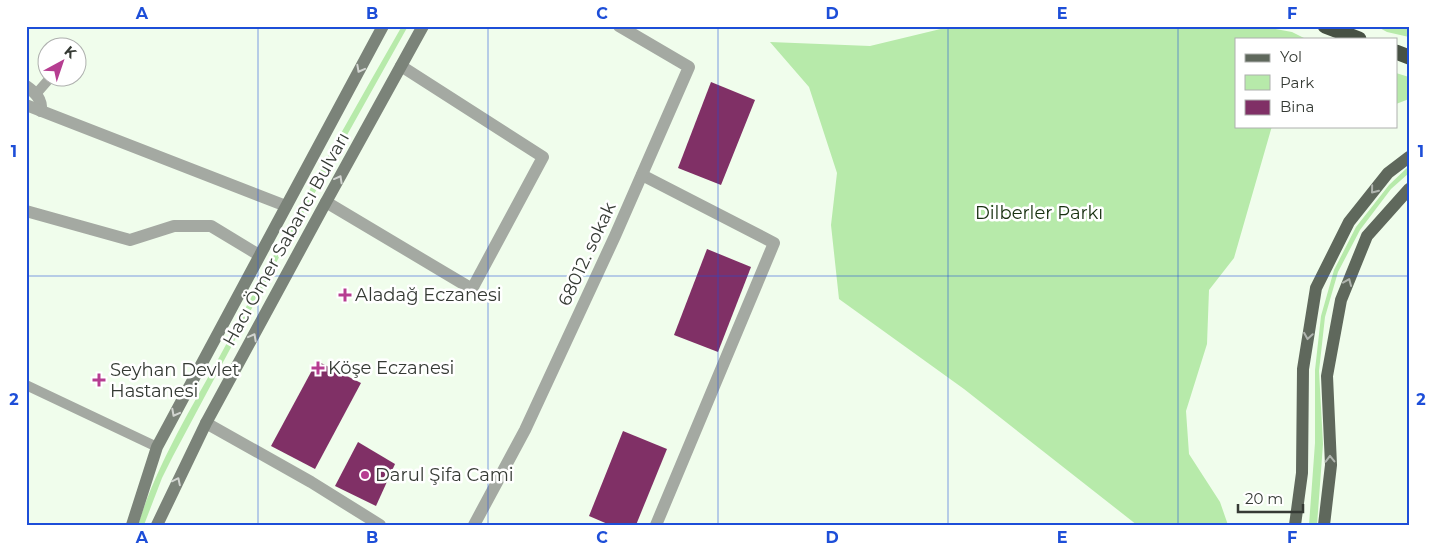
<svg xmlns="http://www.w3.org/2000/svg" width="1435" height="551" font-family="Montserrat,sans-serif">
  <rect width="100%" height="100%" fill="#f0fdec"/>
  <g fill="#b7eaaa">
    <path d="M402,26H408L285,246L173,456L162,478L144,525H138C158,460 196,401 228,341C284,235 342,130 402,26Z"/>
    <path d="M953,26H1258L1292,32L1306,39H1236V126H1272L1234,258L1209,290L1207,344L1186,411L1189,454L1220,502L1228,525H1137L964,389L839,299L831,225L837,173L809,87L770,42L870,46Z"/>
    <path d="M1376,26H1409V37L1387,32Z"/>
    <path d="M1396,73L1409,77V99L1396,104Z"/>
    <path d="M1409,166V173L1391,189L1360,230L1338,272L1325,317L1319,371L1323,444L1317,525H1309L1315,443V370L1321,316L1334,270L1356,227L1389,185Z"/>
  </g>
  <g fill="#803066">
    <path d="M711,82L755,100L721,185L678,168Z"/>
    <path d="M707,249L751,267L718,352L674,335Z"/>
    <path d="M317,361L361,383L315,469L271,446Z"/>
    <path d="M623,431L667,449L636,525H610L589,516Z"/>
    <path d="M358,442L395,464L376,506L335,486Z"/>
  </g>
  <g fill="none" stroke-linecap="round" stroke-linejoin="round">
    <g stroke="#a4a9a2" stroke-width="10">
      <path d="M36,94L50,78"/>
      <path d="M26,385L157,447"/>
    </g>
    <g stroke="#a4a9a2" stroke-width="12">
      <path d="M26,86C36,93 42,99 41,111"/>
      <path d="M26,105L286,206"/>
      <path d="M642,175L774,243L656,525"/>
      <path d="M326,202L472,289L543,157L401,66"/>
      <path d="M26,211L130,240L174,226H211L259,255"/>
      <path d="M206,423L311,482L380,525"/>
      <path d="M474,525L525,430L615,236L689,67L619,26"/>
    </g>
    <g stroke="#7b8379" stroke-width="12">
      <path d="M132,525L157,447L383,26"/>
      <path d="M157,525L206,423L326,202L423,26"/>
    </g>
    <g stroke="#5f685c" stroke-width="12">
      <path d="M1295,525L1302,473L1303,369L1316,288L1349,222L1388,173L1409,157"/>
      <path d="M1324,525L1331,465L1327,376L1341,300L1367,236L1409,189"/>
    </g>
    <g stroke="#475144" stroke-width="15">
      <path d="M1325,26L1359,39"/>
      <path d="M1396,52L1409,57"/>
    </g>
  </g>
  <defs><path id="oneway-chevron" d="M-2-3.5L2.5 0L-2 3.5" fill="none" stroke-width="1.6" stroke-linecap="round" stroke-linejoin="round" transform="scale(1.25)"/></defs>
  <g stroke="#d1d4d0">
    <use href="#oneway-chevron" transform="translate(360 69) rotate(118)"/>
    <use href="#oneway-chevron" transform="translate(339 179) rotate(-61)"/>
    <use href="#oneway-chevron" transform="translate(253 337) rotate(-62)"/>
    <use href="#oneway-chevron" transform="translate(175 413) rotate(118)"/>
    <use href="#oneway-chevron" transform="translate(177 481) rotate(-64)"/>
  </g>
  <g stroke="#afb4ae">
    <use href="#oneway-chevron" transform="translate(1374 190) rotate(129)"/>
    <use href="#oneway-chevron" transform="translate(1348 282) rotate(-67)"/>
    <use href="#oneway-chevron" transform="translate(1308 336) rotate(99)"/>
    <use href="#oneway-chevron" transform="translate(1330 459) rotate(-91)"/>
  </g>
  <path fill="none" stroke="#1d4ed8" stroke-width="1" stroke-opacity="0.55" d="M258,26V525M488,26V525M718,26V525M948,26V525M1178,26V525M26,276H1409"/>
  <g fill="#b63d91" stroke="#fff" stroke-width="2">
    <path d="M342.5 287.5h5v5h5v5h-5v5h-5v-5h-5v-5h5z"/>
    <path d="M315.5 360.5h5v5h5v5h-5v5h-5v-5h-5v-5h5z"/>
    <path d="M96.5 372.5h5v5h5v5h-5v5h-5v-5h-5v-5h5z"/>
    <circle cx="365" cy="475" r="5"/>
  </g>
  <g text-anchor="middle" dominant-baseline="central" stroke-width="5" stroke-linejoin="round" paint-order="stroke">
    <g font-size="18" fill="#183110" stroke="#fff">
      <text x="1039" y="213">Dilberler Parkı</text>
    </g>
    <g font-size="18" fill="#353a34" stroke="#fff">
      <text transform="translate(286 239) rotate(-61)">Hacı Ömer Sabancı Bulvarı</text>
      <text transform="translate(587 254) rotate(-65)">68012. sokak</text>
    </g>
    <g font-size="18" fill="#353a34" stroke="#fff" text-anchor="start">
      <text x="355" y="295">Aladağ Eczanesi</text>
      <text x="328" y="368">Köşe Eczanesi</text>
      <text x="110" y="370">Seyhan Devlet<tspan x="110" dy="21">Hastanesi</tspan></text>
      <text x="375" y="475">Darul Şifa Cami</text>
    </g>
  </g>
  <rect width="1435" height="551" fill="none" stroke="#ffffff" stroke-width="55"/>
  <rect x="1235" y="38" width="162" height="90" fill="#ffffff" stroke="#aeb0ae"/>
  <rect x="1245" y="54" width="25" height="8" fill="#5f685c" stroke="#aeb0ae"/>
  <text x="1280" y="62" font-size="15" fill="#353a34">Yol</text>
  <rect x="1245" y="75" width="25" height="15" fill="#b7eaaa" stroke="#aeb0ae"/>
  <text x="1280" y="88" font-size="15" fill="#353a34">Park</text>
  <rect x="1245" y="100" width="25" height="15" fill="#803066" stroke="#aeb0ae"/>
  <text x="1280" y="112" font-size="15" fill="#353a34">Bina</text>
  <g transform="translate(62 62) rotate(40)"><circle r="24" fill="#ffffff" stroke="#aeb0ae"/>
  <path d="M0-4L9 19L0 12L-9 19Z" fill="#b63d91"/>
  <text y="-8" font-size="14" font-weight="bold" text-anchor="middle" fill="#353a34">K</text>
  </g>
  <path d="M1238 504v8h65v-8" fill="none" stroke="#353a34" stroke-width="2.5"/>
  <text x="1245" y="504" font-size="15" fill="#353a34" stroke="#ffffff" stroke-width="4" paint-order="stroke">20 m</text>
  <rect x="28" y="28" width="1380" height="496" fill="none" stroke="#1d4ed8" stroke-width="2"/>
  <g font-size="16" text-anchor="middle" font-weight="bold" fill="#1d4ed8">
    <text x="142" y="19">A</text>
    <text x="372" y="19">B</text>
    <text x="602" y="19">C</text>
    <text x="832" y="19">D</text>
    <text x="1062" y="19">E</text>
    <text x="1292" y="19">F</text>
    <text x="14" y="157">1</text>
    <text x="1421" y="157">1</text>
    <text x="14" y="405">2</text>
    <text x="1421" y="405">2</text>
    <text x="142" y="543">A</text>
    <text x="372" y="543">B</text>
    <text x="602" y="543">C</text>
    <text x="832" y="543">D</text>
    <text x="1062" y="543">E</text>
    <text x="1292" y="543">F</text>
  </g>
</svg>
